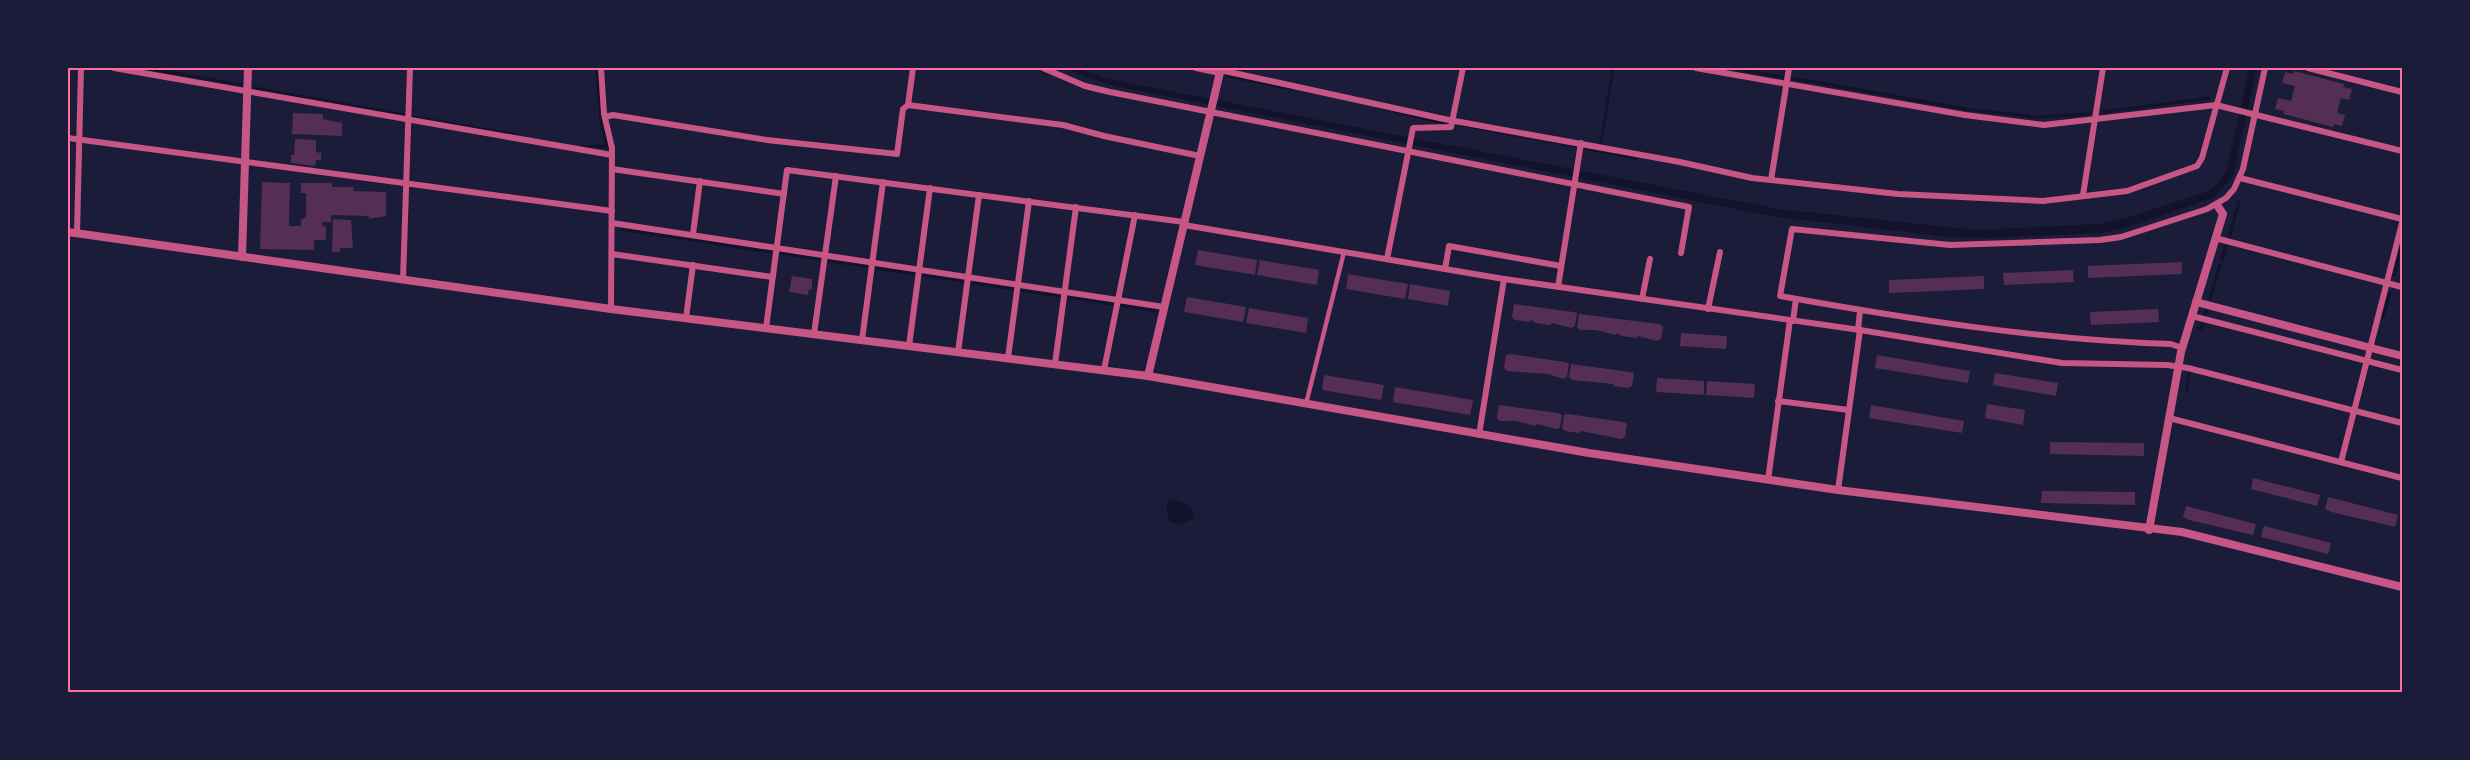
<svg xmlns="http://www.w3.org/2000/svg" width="2470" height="760" font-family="'Noto Serif',serif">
  <rect width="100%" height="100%" fill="#1b1b3a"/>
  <g fill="#12122b">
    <path d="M1062,68H1074L1113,80L1778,209L1976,230L2101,224L2127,218L2209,191L2221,180L2228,165L2249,68H2257L2233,176L2213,198L2129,227L2102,233L1988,238L1951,237L1776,217L1111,85Z"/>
    <path d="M1170,499C1180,499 1195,508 1194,519L1179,524L1170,522L1166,506Z"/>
  </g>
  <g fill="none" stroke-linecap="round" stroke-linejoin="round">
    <g stroke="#12122b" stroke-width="3">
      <path d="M145,68L241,85"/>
      <path d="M1732,68L1782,77"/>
      <path d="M1228,76L1292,89"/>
      <path d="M1793,78L1966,109L2035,117L2089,114"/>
      <path d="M254,88L405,115"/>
      <path d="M1377,107L1443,123"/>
      <path d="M2103,112L2209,98"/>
      <path d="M412,117L517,135"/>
      <path d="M1462,125L1574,146"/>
      <path d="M1601,143L1613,68"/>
      <path d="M582,147L607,146L601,120L597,68"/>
      <path d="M1585,148L1636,158"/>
      <path d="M621,229L770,252"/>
      <path d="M2229,238L2239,202"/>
      <path d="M781,253L819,259"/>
      <path d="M2222,260L2226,246"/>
      <path d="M829,261L867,266"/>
      <path d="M876,268L914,274"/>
      <path d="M924,275L962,281"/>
      <path d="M2394,275L2402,243"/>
      <path d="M973,283L1013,289"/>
      <path d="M1020,290L1061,296"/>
      <path d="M1068,297L1113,304"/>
      <path d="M2210,299L2220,265"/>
      <path d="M1120,305L1157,311"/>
      <path d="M2205,315L2206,311"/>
      <path d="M2383,317L2390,293"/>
      <path d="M2201,329L2203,323"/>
      <path d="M2189,376L2190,372"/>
      <path d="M2187,390L2188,380"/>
    </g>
  </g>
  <g fill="#542f53">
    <path d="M2294,71L2344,84L2343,87L2352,89L2349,100L2341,98L2337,113L2345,115L2342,126L2334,124L2333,127L2283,114L2284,111L2275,109L2278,98L2291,101L2295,86L2282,83L2285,72L2293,74Z"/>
    <path d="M293,113L323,114V119L342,123V136L292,134Z"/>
    <path d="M295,139L316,140V152L321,153V160H316L315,166L291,163V155H294Z"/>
    <path d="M262,182L290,183L289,226H301V220L306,217V193H301V183H332V187H354L353,191L386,192V216L368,219L369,216L331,215V222H322V226L326,227V240H314V250L260,249Z"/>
    <path d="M333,219L351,220L353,248H340V252H332Z"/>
    <path d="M1198,250L1257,260L1255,275L1195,265Z"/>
    <path d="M1260,260L1319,270L1317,285L1257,275Z"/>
    <path d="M2182,262V274L2088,278V266Z"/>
    <path d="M2073,270L2074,282L2004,285L2003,273Z"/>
    <path d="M1348,274L1408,284L1405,299L1346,289Z"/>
    <path d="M792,276L812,279V290L809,289L808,295L789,292Z"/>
    <path d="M1984,276V289L1889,293V280Z"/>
    <path d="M1410,284L1450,291L1448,306L1408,299Z"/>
    <path d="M1187,297L1246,307L1243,322L1184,312Z"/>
    <path d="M1514,304L1573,312L1577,313L1575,326L1571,328L1552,323L1550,325L1536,323L1531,320L1529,322L1515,320L1512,317Z"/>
    <path d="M1249,308L1308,318L1306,333L1246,323Z"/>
    <path d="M2158,309L2159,322L2091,325L2090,312Z"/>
    <path d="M1579,314L1659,324L1663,326L1661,339L1657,341L1638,336L1636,338L1622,336L1617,333L1615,335L1596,330H1580L1577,327Z"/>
    <path d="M1681,333L1727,336L1726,349L1680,346Z"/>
    <path d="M1511,354L1565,362L1569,364L1567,377L1563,379L1548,374L1507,371L1504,368L1506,355Z"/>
    <path d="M1877,355L1970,371L1968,383L1875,368Z"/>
    <path d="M1571,364L1630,372L1634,373L1632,386L1628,388L1614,386L1613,384L1572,380L1569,377Z"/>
    <path d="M1995,373L2058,383L2056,396L1993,385Z"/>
    <path d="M1324,375L1384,385L1381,400L1322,390Z"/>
    <path d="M1657,378L1704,381V395L1656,392Z"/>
    <path d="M1707,381L1755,384L1754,398L1706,395Z"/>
    <path d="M1395,387L1473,400L1470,415L1393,402Z"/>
    <path d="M1987,404L2025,410L2023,425L1985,418Z"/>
    <path d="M1499,405L1558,413L1562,415L1560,428L1556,429L1537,424L1535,426L1516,421H1500L1497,418Z"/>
    <path d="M1871,405L1964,421L1962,433L1869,418Z"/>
    <path d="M1568,414L1623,422L1627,424L1625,437L1621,439L1581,431L1579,433L1565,431L1562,428L1564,415Z"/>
    <path d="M2050,442L2144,443V456L2050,454Z"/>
    <path d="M2253,478L2320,495L2317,506L2251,489Z"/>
    <path d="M2042,491L2135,492V505L2041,503Z"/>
    <path d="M2328,497L2398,515L2395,527L2332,512L2325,509Z"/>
    <path d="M2186,506L2256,524L2253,535L2189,520L2183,517Z"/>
    <path d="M2264,526L2331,543L2328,554L2261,537Z"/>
  </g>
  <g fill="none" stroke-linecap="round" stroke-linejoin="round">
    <path stroke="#c65784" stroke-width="4.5" d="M1306,404L1344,252"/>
    <g stroke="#c65784" stroke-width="6">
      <path d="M114,68L612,155"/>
      <path d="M601,68L604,114L612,148L611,309"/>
      <path d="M1043,68L1085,86L1110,92L1689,207L1681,253"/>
      <path d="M1196,68L1220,73"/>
      <path d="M1696,68L1965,115L2044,125L2216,105L2402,151"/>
      <path d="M2308,68L2402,92"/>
      <path d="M1220,70L1444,119L1680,162L1752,178L1898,194L2043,201L2127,191L2197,166L2202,158L2227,68"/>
      <path d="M908,105L913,68"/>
      <path d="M605,117L613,115L767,140L897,154L903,109L908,105L1063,125L1104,136L1200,156"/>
      <path d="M68,138L612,211"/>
      <path d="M612,169L784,194"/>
      <path d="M2240,178L2402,219"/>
      <path d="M1771,180L1789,68"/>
      <path d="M2083,195L2103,68"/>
      <path d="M612,223L1164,307"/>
      <path d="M1184,225L1504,279L1860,330L2062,363L2167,365L2188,368L2402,423"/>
      <path d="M77,233L81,68"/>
      <path d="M693,234L700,181"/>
      <path d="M2215,238L2402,287"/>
      <path d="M612,254L772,277"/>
      <path d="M1387,259L1413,128L1451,127L1463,68"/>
      <path d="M1445,269L1449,246L1561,266"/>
      <path d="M403,280L410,68"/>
      <path d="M1558,287L1581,143"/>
      <path d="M1642,299L1650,259"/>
      <path d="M1708,309L1720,252"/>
      <path d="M2192,316L2402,370"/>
      <path d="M686,318L693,265"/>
      <path d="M1793,321L1796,299"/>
      <path d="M766,328L787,170L1184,222"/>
      <path d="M1858,330L1860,311"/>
      <path d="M814,334L836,176"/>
      <path d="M862,340L883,182"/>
      <path d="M909,346L930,188"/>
      <path d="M2182,348L2171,344C2040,340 1909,319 1780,296L1792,229L1950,245L2100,240L2121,237L2207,209L2226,198L2234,189L2243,169L2265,68"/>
      <path d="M958,352L979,195"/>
      <path d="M1008,358L1029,201"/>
      <path d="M1055,364L1076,207"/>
      <path d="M1104,370L1135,215"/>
      <path d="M1778,401L1849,410"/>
      <path d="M2169,418L2402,478"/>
      <path d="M1479,435L1504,279"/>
      <path d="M2341,462L2402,223"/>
      <path d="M1768,480L1790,320"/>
      <path d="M1838,490L1860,330"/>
    </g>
    <g stroke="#c65784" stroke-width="8">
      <path d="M68,232L611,309L1148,376L1589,453L1838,490L2182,532L2402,587"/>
      <path d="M242,257L248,68"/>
      <path d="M2196,302L2402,356"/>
      <path d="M1148,376L1221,68"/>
      <path d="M2149,530L2181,352L2223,214L2217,205"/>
    </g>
  </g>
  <rect width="2470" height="760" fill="none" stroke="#1b1b3a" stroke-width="138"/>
  <rect x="69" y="69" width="2332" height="622" fill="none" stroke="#ff6b9d" stroke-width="2"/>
</svg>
